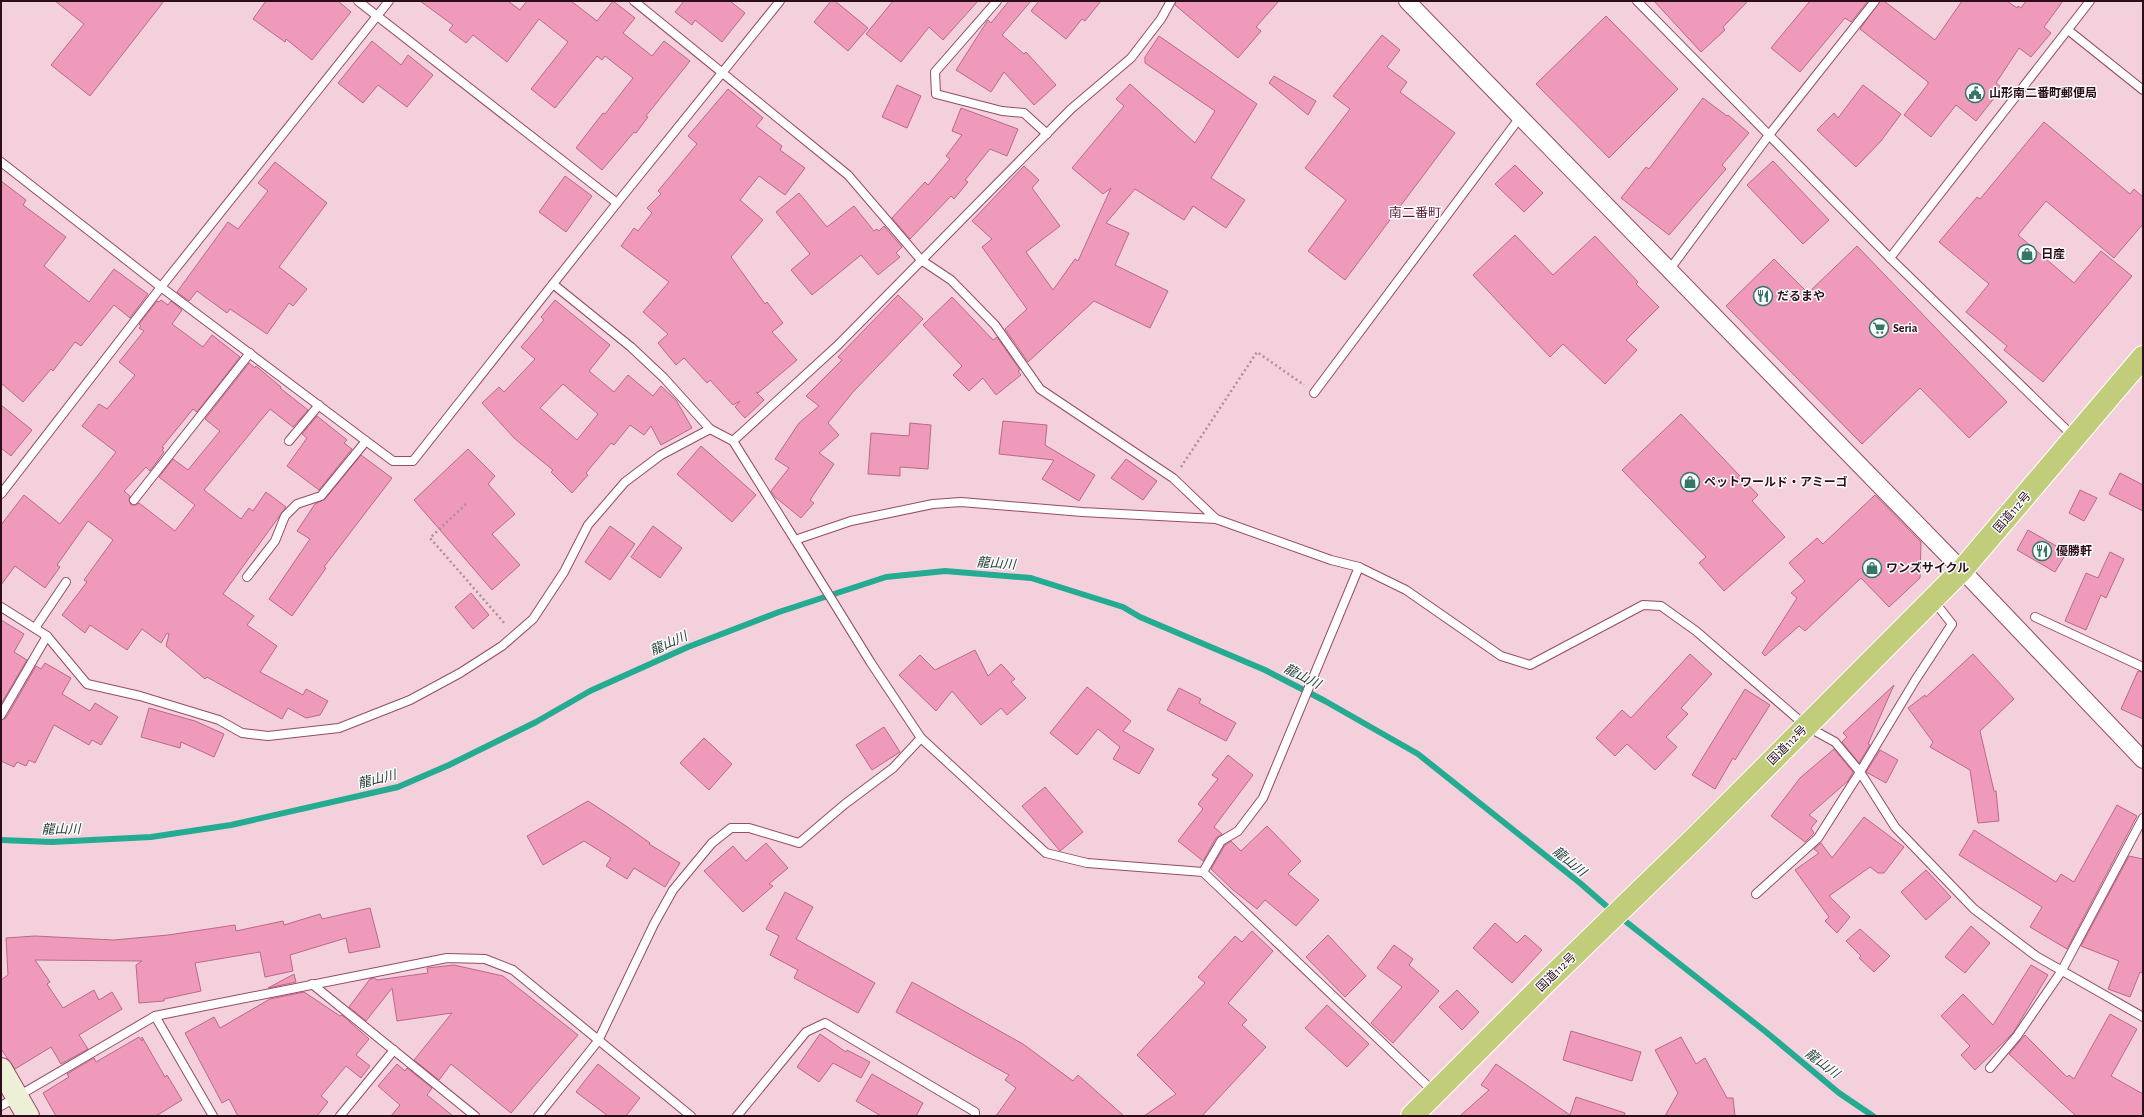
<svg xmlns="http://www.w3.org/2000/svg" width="2144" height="1117" font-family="'Alegreya Sans','Noto Sans JP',sans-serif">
  <rect width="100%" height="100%" fill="#f4d0dc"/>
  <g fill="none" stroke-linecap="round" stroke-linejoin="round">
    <g stroke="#25ab91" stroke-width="6">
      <path d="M1,840L52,842L151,837L231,825L398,787L449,765L536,722L590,691L688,647L779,612L886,577L945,571L1031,578L1123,607L1140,617L1265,670L1325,701L1418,754L1580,883L1612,911"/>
      <path d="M1620,917L1766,1032L1839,1093L1873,1116"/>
    </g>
  </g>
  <g fill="#ef9aba" stroke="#ba6989" fill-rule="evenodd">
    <path d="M55,1H164L90,96L51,65L84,24Z"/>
    <path d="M266,1H338L351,12L312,60L286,39L285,42L253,19Z"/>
    <path d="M420,1H508L520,10L527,1H571L597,21L613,1L635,18L623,33L652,56L664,41L690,61L646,116L648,117L636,133L634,132L602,170L576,148L603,113L605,114L633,78L605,56L602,60L597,56L555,108L531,89L568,42L539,19L507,62L473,35L466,43L449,30L453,25Z"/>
    <path d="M684,1H730L745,13L722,42L695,20L692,25L675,12Z"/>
    <path d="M831,1H835L868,28L848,51L814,22Z"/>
    <path d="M893,1H978L943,40L929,27L901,62L866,34Z"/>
    <path d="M1009,1H1031L1002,35L1024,54L1026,52L1056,85L1034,105L1004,72L991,92L956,70L988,20L991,23Z"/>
    <path d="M1039,1H1101L1085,21L1082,19L1066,39L1031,11Z"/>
    <path d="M1176,1H1279L1256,27L1261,31L1238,58L1175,5Z"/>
    <path d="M1654,1H1748L1723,27L1725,30L1701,52Z"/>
    <path d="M1810,1H1868L1851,22L1845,18L1800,72L1771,48Z"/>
    <path d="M1880,1H1884L1935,40L1962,1H2007L2017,8L2018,6L2021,8L2026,1H2063L2044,27L2051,33L2031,57L2019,48L1996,83L2002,88L1976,121L1956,105L1931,137L1904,115L1928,84V82L1860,29Z"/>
    <path d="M1606,16L1678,89L1609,158L1536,84Z"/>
    <path d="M1382,35L1400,50L1387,67L1407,82L1400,92L1455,133L1345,280L1308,251L1346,200L1305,168L1350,109L1333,96Z"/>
    <path d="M1159,36L1257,104L1211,178L1245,200L1226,228L1193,206L1184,220L1135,189L1106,223L1129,233L1115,265L1168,291L1150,328L1094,301L1028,362L1005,329L1027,309L982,247L992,239L972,221L1024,166L1039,180L1032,188L1060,226L1026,252L1053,290L1075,259L1078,261L1111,188L1103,194L1072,168L1124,106L1116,99L1130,84L1195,143L1215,111L1145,63V57Z"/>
    <path d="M372,41L401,65L408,55L433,75L407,107L378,85L363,103L338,83Z"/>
    <path d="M1274,76L1316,101L1308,115L1269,83Z"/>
    <path d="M897,85L921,96L907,128L882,117Z"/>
    <path d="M1863,85L1901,114L1881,141L1856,167L1817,130L1834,113L1838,118Z"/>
    <path d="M728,89L763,118L756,126L782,146L780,150L805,168L785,195L759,176L740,200L763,220L731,257L765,304L767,302L783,323L772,332L797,360L758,393L756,392L764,400L745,418L735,407L740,401L733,405L710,380L707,383L684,358L676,365L658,343L668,334L643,312L669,282L621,246L634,228L638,231L652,213L647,208L661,194L658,191L697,144L688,136Z"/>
    <path d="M1703,98L1727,116L1728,115L1749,133L1722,165L1726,169L1669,235L1621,198L1646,167L1649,169Z"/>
    <path d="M961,108L1018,129L1007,156L990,149L965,180L968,182L954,199L951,196L910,239L892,218L925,182L928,185L950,159L946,156L962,135L952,131Z"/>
    <path d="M2044,122L2130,194L2134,189L2143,197V224L2114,258L2046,201L2018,235L2074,283L2101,251L2132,276L2043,382L2004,350L2007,346L1966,312L1989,284L1939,242L1977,197L1980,199Z"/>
    <path d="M1773,161L1829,220L1803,244L1747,185Z"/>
    <path d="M275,162L327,203L279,267L307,289L293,306L289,303L267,334L230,309L227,313L197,291L189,301L177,292L228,222L238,229L268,191L258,183Z"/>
    <path d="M1515,165L1543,193L1524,212L1495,184Z"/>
    <path d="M565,176L592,196L566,232L539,212Z"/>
    <path d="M1,181L26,200L23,205L66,237L44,266L89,302L114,269L148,294L130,318L114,305L81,346L75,342L53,371L51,369L23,402L1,383Z"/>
    <path d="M799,193L827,227L854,206L874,231L877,229L879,231L884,226L902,247L896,253L900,257L878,275L861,255L812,295L791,270L810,254L776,212Z"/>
    <path d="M1515,235L1553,275L1595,236L1638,282L1636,284L1659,307L1626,340L1637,350L1605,384L1563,344L1550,357L1473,275Z"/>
    <path d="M1857,246L2007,402L1969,438L1920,388L1862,444L1726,306L1774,259L1808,293Z"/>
    <path d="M898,295L923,319L853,392L828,423L839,435L819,453L834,464L810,500L814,503L801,518L775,497L771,491L789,468L775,459L799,423L819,406L806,396L842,360L838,357Z"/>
    <path d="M952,297L993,340L997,337L1020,370L1018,371L1021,375L996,395L983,378L969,391L953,375L962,366L923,325Z"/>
    <path d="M161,300L168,305L171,301L182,310L172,324L203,347L212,335L240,357L197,412L193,409L162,447L164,448L162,450L164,452L150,471L146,467L124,491L130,496L129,500L131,505H136L139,503L175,531L195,505L159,477L173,459L188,470L220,431L205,419L249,363L255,368L256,366L281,387L280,388L308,410L293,427L270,409L204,490L241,519L249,508L253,511L266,492L286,507L223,594L254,616L247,625L277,646L260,672L303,695L306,689L328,701L320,715L306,718L288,708L282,719L207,677L205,679L166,646L169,634L167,633L161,643L142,629L127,650L90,625L85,633L62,615L87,582L84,580L113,540L88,521L57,565L60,567L45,588L15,566L1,585V525L24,495L60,524L116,452L82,426L99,404L107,409L135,375L119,362L144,331L139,328L141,326L139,324L157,301L159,302Z"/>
    <path d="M555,300L610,345L589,371L614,392L628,375L653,396L661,386L676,400L692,428L661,445L651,426L644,435L630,425L614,445L611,443L586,473L588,475L572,493L551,472L553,470L515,439L482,403L499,387L504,392L535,359L521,347L544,320L541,317ZM563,384L598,414L577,440L540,408Z"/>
    <path d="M1,405L32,430L11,456L1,448Z"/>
    <path d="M1681,414L1758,495L1752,501L1785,537L1724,591L1699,563L1706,557L1622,470Z"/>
    <path d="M317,416L347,440L344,443L352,449L319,490L287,466L307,438L302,434Z"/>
    <path d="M1003,421L1047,425L1045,445L1095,475L1079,501L1042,479L1054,460L999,454Z"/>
    <path d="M910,423L931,425L928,469L900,467V476L868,474L871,433L909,436Z"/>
    <path d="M701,446L756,495L732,522L677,474Z"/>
    <path d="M468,449L495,476L488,484L515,514L492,534L520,565L492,590L414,500Z"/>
    <path d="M361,455L392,478L324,567L326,568L292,616L269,599L310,539L297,531L315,504L325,499Z"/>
    <path d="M1126,459L1157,481L1143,500L1111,478Z"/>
    <path d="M2120,473L2143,485V511L2109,494Z"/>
    <path d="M2080,490L2097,498L2084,521L2069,513Z"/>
    <path d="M1875,495L1921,542L1920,578L1889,607L1861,578L1805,631L1799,626L1765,656L1762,653L1797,598L1791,593L1805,581L1789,563L1817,538L1823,544Z"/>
    <path d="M610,526L635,544L610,580L585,562Z"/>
    <path d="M653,526L682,548L660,578L631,557Z"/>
    <path d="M2028,530L2067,552L2055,572L2017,550Z"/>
    <path d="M2110,552L2124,559L2106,598L2101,595L2086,630L2065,621L2086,573L2098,578Z"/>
    <path d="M471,593L489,615L473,629L455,607Z"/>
    <path d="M1,620L24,634L14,652L27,660L1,704Z"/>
    <path d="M975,650L988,676L1001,664L1015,679L1011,682L1026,698L1007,715L1001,708L981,725L952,691L936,711L899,675L920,655L935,670Z"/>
    <path d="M1690,654L1712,674L1681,708L1688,714L1666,737L1677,747L1655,770L1627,744L1615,756L1596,738L1622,710L1631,718Z"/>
    <path d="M1973,654L2014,699L1980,731L1994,791H1996L1999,821L1978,823L1970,770L1930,747L1933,742L1908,708L1925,695L1926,697Z"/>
    <path d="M45,663L71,678L62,694L90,711L95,703L118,717L101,745L92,740L89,745L54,725L35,763L29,760L26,766L17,762L14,767L1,761V720L6,718L36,666L41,669Z"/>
    <path d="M2138,671L2143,672V719L2121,709Z"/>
    <path d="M1894,685L1868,744L1870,745L1859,763L1842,742L1847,737L1843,733Z"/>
    <path d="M1087,687L1131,721L1123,731L1154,749L1139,774L1113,759L1120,747L1098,729L1077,755L1050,733Z"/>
    <path d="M1179,688L1201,699L1199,703L1236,723L1226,741L1167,710Z"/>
    <path d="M1745,689L1770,705L1735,760L1733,758L1715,789L1692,775Z"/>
    <path d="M149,708L195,721L224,734L214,757L181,742L180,748L141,737Z"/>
    <path d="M884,727L900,752L872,770L856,745Z"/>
    <path d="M704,738L732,764L709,790L680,763Z"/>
    <path d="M1834,749L1853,772L1848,781L1809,815L1817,821L1811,828L1814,833L1805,842L1771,816L1800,778Z"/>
    <path d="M1880,750L1898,760L1886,783L1866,772Z"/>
    <path d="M1228,755L1253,775L1214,827L1222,834L1216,838L1203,861L1178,841L1203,809L1198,804L1218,779L1212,775Z"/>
    <path d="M1045,787L1083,832L1060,851L1022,806Z"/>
    <path d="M588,801L626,826L650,843L649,844L680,863L665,887L634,868L627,879L606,866L611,858L584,841L543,865L527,836Z"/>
    <path d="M2117,805L2137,816L2067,949L2030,927L2042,907L1959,855L1974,830L2056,882L2061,874L2074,882Z"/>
    <path d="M1864,817L1904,847L1884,873H1878L1870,867L1829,896L1850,917L1837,933L1825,921L1829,917L1795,870L1819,853L1814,849L1821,843L1832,858Z"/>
    <path d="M1267,826L1301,861L1288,874L1319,900L1296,926L1265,900L1257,909L1232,889L1211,869L1225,845L1231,841L1241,851Z"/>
    <path d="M766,843L788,868L769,884L773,886L743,912L704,871L733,846L746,861Z"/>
    <path d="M2129,856L2143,859V973L2140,972L2130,997L2108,989L2119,961L2081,946Z"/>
    <path d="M1926,870L1951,897L1926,920L1901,892Z"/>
    <path d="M785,892L813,907L796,939L875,983L858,1013L794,978L798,970L770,955L779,936L766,929Z"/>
    <path d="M370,908L380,947L349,953L346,938L290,955L293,971L265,977L260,952L195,963L201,991L164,999V1001L139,1003L136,965L142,961L35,960L50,982L47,984L63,1008L94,990L99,1000L112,992L122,1009L79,1035L88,1049L61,1064L51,1047L15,1069L1,1049V980L8,975L6,938L35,936L114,940L168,935L235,925L236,931L283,921L284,925L320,914L322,919Z"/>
    <path d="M1495,923L1517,943L1525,935L1542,950L1512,983L1473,948Z"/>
    <path d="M1971,926L1990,943L1965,973L1945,957Z"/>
    <path d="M1860,929L1890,956L1874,972L1859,958L1861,956L1846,941Z"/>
    <path d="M1252,931L1273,951L1228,1003L1247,1020L1242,1025L1266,1047L1202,1116H1144L1176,1094L1137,1055L1205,983L1198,977L1235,936L1242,942Z"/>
    <path d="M1328,935L1366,976L1345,997L1306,957Z"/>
    <path d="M1394,945L1413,959L1409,965L1439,991L1393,1043L1371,1023L1402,987L1377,968Z"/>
    <path d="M454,965L503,976L578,1035L511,1113L451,1064L439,1080L414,1060L452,1013L397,1021L392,988L366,1021L349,1007L370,979L374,978L377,980L428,973L427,968Z"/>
    <path d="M2031,965L2048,975L2013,1033L1975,1070L1961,1055L1970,1046L1941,1016L1963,994L1993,1025Z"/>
    <path d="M294,974L296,982L268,988Z"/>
    <path d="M912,982L1023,1044L1073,1081L1078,1075L1124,1116H996L1016,1088L1005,1080L1009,1075L896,1012Z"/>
    <path d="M1457,990L1479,1012L1462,1030L1439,1007Z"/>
    <path d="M304,992L340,1016L342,1015L369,1039L356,1055L370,1066L361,1078L346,1066L321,1096L328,1102L317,1116H238L229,1099L222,1103L185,1033L214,1017L220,1028L270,999Z"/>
    <path d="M1327,1005L1369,1044L1347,1067L1305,1028Z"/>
    <path d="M2110,1014L2137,1029L2111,1076L2143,1094V1116H2076L2009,1054L2025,1035L2067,1077L2069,1075L2074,1079Z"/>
    <path d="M1571,1031L1641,1052L1632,1081L1563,1060Z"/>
    <path d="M820,1034L846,1052L847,1050L870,1062L861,1078L833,1063L819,1082L797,1067Z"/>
    <path d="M139,1037L142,1041V1037L165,1077L167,1075L182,1100L156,1116H56L43,1093L69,1077L67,1074L94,1058L96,1062Z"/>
    <path d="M1681,1037L1696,1064L1705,1058L1727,1098H1733L1735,1116H1665L1678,1093L1655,1050Z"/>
    <path d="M397,1064L405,1071L407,1068L432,1088L427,1095L453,1116H391L400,1105L378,1086Z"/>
    <path d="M598,1064L640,1098L626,1116H608L576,1092Z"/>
    <path d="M1496,1064L1570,1115L1576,1097L1625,1113L1624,1116H1460L1489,1090L1481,1085Z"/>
    <path d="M872,1074L923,1103L916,1116H881L856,1101Z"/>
  </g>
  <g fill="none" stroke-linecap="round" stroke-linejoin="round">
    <g stroke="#974a69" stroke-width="10">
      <g id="lane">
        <path d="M358,1L617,203"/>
        <path d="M634,1L848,175L921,260L951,280L995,325L1040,389L1173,478L1216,519"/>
        <path d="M997,1L935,72L936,94L1002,111L1024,113L1047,134"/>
        <path d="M1637,1L1890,258L2074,437"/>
        <path d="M2068,30L2143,90"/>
        <path d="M1,162L161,287L366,441L393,461H413L617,203L780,1"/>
        <path d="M1890,258L2090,1"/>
        <path d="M1670,269L1769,135L1875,1"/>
        <path d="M553,284L631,347L664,378L710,429"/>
        <path d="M1314,393L1521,116"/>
        <path d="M289,441L319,405"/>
        <path d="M733,441L795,540L851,521L933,504L961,502L1082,512L1216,519L1331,560L1359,567"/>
        <path d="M1,494L161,287L389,1"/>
        <path d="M134,500L250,353"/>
        <path d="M795,540L871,663L921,738L1046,853L1087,863L1203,872L1434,1092"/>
        <path d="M247,577L275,541L285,516L297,504L321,496L366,441"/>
        <path d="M1,607L47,636L87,684L140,696L219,720L242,733L268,736L339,728L410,700L460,673L502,646L533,619L564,572L588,525L625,482L661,455L710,429L733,441L837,346L1071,109L1131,58L1161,19L1171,1"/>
        <path d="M2035,617L2143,667"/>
        <path d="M35,628L66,582"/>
        <path d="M1,715L47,636"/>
        <path d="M1203,872L1221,841L1238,831L1263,798L1359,567L1406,590L1501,656L1530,665L1643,605L1661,606L1696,631L1806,726L1835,742L1860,772L1895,827L1974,909L2036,956L2143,1017"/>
        <path d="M1756,894L1818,838L1860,772L1916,679L1952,624L1933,600"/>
        <path d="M312,984L475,1116"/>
        <path d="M155,1016L213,1116"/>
        <path d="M1990,1068L2017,1036L2061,972L2143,818"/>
        <path d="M1,1106L155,1016L447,958L485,959L513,970L691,1116"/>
        <path d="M340,1116L394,1050"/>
        <path d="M538,1116L598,1041L654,924L673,890L712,843L731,828H749L799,843L845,804L893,768L921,738"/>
        <path d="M737,1116L806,1032L825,1023L975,1112V1116"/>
      </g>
    </g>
    <g stroke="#974a69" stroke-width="18">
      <path id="street" d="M1407,1L1962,570L2143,760"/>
    </g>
    <g stroke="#974a69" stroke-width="24">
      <path id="secondary" d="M1,1069L28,1116"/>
    </g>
    <g stroke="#fff" stroke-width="24">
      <path id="highway" d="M1412,1116L1544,984L1699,834L1962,570L2143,357"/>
    </g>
    <g stroke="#af8d99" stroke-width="2.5" stroke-dasharray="2 3" stroke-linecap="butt">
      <path d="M1181,467L1257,352L1304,385"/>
      <path d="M466,504L430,538L506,625"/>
    </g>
    <use href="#lane" stroke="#fff" stroke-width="8"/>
    <use href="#street" stroke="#fff" stroke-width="16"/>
    <use href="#secondary" stroke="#ecf0d7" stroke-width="22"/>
    <use href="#highway" stroke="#c1cd7a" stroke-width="22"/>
  </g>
  <defs>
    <g id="civic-ring" transform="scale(1)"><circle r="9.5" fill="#fcfcfc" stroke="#347667" stroke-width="1.5"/><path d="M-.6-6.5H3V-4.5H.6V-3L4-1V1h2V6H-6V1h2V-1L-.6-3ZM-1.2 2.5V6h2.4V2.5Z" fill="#347667"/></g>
    <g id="shop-ring" transform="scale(1)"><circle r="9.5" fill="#fcfcfc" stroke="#347667" stroke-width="1.5"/><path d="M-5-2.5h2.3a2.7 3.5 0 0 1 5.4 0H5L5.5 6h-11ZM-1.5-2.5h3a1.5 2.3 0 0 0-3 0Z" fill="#347667"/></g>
    <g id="restaurant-ring" transform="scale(1)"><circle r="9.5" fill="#fcfcfc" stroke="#347667" stroke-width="1.5"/><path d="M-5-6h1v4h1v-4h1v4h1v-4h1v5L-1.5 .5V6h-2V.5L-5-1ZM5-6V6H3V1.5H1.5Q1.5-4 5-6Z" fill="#347667"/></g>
    <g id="supermarket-ring" transform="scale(1)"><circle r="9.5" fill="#fcfcfc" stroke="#347667" stroke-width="1.5"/><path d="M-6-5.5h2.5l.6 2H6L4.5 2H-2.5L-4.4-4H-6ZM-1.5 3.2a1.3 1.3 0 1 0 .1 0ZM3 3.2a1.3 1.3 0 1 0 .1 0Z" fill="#347667"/></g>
  </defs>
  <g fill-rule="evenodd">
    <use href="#civic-ring" x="1975" y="93"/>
    <use href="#shop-ring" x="2027" y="254"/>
    <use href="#restaurant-ring" x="1763" y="296"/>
    <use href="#supermarket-ring" x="1879" y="328"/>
    <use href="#shop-ring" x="1690" y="482"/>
    <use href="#restaurant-ring" x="2042" y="551"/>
    <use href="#shop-ring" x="1872" y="568"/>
  </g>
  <g text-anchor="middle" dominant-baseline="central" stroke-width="3" stroke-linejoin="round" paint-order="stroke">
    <g font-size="12" font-weight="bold" fill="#2c0d1a" stroke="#fcfcfc" text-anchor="start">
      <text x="1989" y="93">山形南二番町郵便局</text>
      <text x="2041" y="254">日産</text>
      <text x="1777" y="296">だるまや</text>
      <text x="1893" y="328">Seria</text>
      <text x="1704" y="482">ペットワールド・アミーゴ</text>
      <text x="2056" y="551">優勝軒</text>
      <text x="1886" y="568">ワンズサイクル</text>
    </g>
    <g font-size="12" fill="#2c0d1a" stroke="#fcfcfc">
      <text transform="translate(2012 512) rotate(-49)">国道112号</text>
      <text transform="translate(1787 745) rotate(-45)">国道112号</text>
      <text transform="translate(1556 972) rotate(-44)">国道112号</text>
    </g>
    <g font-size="13" fill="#5b1235" stroke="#fcfcfc">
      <text x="1415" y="213">南二番町</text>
    </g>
    <g font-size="13" font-style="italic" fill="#243f38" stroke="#fcfcfc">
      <text transform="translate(996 564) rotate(4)">龍山川</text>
      <text transform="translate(669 644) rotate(-24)">龍山川</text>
      <text transform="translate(1302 677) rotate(27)">龍山川</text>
      <text transform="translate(377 780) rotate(-14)">龍山川</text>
      <text transform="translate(61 830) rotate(-1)">龍山川</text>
      <text transform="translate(1569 862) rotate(39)">龍山川</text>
      <text transform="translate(1822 1064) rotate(37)">龍山川</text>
    </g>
  </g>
  <rect width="2144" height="1117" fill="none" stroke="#2c0d1a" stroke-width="4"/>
</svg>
